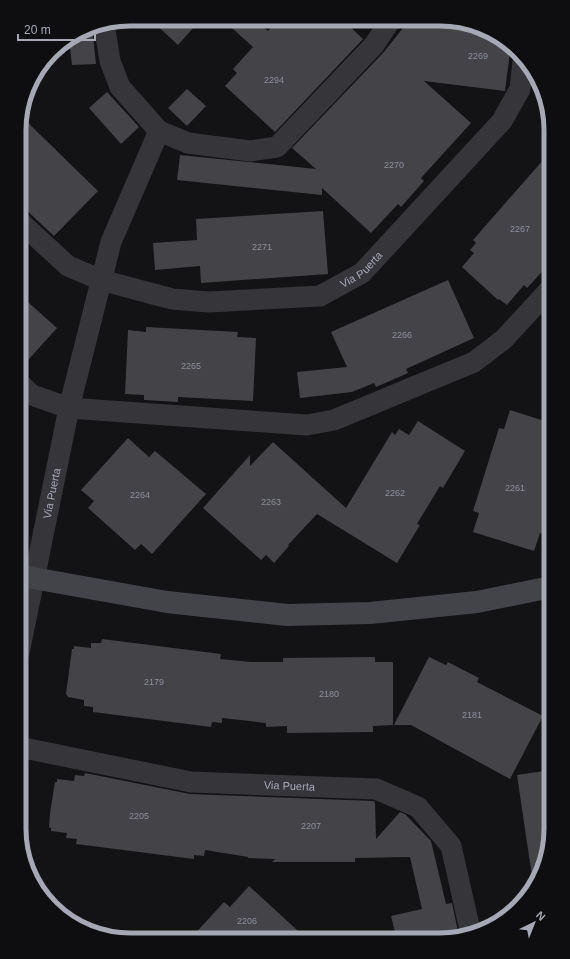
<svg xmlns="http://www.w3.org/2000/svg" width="570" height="959" font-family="Helvetica,sans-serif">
  <rect width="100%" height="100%" fill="#131315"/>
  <g fill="#434348">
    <path d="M150,19H201L178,45Z"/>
    <path d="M223,20H255L268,31L278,20H343L363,39L275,132L225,86L237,73L233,69L253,47Z"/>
    <path d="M404,21H462L506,43L505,52H510L505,91L424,81L471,123L421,178L424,181L401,207L398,204L371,233L322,188V195L177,180L180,155L316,169L292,148L383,53L403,28Z"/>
    <path d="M92,26L96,64L72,65L69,39L87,27Z"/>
    <path d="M187,89L206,106L187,126L168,108Z"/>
    <path d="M107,92L139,127L121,144L89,108Z"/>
    <path d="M20,115L98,191L54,236L20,204Z"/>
    <path d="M551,151V262L527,288L524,285L507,305L499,299L498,300L462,267L474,253L470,250L476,243L473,240Z"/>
    <path d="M323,211L328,274L201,283L200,266L155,270L153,243L197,240L196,219Z"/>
    <path d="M448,280L474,338L406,369L408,373L376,387L374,383L352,392L300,398L297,372L347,367L331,332Z"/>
    <path d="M20,295L57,328L20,369Z"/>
    <path d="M146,327L238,332L237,337L256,338L253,401L178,397V402L144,400V395L125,394L128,330L146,332Z"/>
    <path d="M510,410L551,423V512L544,534L540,533L534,551L473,532L479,513L473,511L499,428L504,429Z"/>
    <path d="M418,421L465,451L443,488L440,486L417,524L420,525L397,563L317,514L288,545L289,546L274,563L266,555L261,560L203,508L250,455V466L273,442L346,508L392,432L395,435L399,429L409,435Z"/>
    <path d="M128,438L149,457L155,451L206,494L152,554L141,544L135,550L88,508L94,501L81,490Z"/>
    <path d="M102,639L221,654L220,659L251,662H283V658L375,657V662H393V725L373,726V732L287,733V726L266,727V723L222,718V723L212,722L211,727L93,712V707L84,706V700L68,697L66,694L72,649H74V646L91,648V643H101Z"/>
    <path d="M429,657L446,665L448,662L479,678L477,682L543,716L510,779L411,725H394Z"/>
    <path d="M551,770V837L533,883L517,775Z"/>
    <path d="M85,773L190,794L373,801L375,802L376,839L400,812L405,814L431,841L446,904L452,903L459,936L441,940H397L391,916L422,909L410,857L355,858V862H272L275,859L248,858V857L205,850L204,856L194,855V859L76,844L77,839L66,838L67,833L51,831V828L49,827L50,813L55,782H57V779L74,781L75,775L84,776Z"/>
    <path d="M249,886L308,940L190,939L224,902L230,907Z"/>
  </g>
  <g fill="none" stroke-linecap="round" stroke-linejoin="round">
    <g stroke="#35353a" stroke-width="21">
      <path d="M104,24L110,61L120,87L159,131L188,143L250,151L277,147L374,45L390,21"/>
      <path id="s1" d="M20,222L68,266L101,280L172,299L209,302L320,296L362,273L502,121L520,89L523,61"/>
      <path d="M20,384L32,395L69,408L307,425L334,420L474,362L504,339L551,288"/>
      <path id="s2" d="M19,653L69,408L111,242L159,131"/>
      <path id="s3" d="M19,747L191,782L376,789L418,807L451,846L471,934"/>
    </g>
    <path stroke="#43444a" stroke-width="22" d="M19,574L33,578L167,602L287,615L370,613L477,602L551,587"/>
  </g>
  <g text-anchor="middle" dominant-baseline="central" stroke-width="3.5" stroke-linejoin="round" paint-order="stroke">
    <g font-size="9" fill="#8d909a">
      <text x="478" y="56">2269</text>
      <text x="274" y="80">2294</text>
      <text x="394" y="165">2270</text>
      <text x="520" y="229">2267</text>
      <text x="262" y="247">2271</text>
      <text x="402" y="335">2266</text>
      <text x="191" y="366">2265</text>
      <text x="515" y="488">2261</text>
      <text x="395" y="493">2262</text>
      <text x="140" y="495">2264</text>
      <text x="271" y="502">2263</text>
      <text x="154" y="682">2179</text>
      <text x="329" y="694">2180</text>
      <text x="472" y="715">2181</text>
      <text x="139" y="816">2205</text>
      <text x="311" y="826">2207</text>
      <text x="247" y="921">2206</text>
    </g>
    <g font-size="11" fill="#a6a9b5" stroke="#0e0e10">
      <text stroke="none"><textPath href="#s1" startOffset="372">Via Puerta</textPath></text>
      <text stroke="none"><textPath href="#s2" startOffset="163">Via Puerta</textPath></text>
      <text stroke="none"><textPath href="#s3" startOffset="274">Via Puerta</textPath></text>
    </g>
  </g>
  <path d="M0 0H570V959H0ZM130 26H440A104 104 0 0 1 544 130V829A104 104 0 0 1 440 933H130A104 104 0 0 1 26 829V130A104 104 0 0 1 130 26Z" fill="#0e0e10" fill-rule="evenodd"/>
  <path fill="none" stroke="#a6a9b5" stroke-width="5" d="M130 26H440A104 104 0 0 1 544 130V829A104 104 0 0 1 440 933H130A104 104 0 0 1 26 829V130A104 104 0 0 1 130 26Z"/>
  <g transform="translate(534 923) rotate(43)" stroke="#0e0e10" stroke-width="3" paint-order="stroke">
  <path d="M0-3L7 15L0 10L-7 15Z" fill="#a6a9b5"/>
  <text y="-6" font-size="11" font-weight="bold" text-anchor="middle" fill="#a6a9b5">N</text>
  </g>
  <path d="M18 34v6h77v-6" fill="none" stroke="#a6a9b5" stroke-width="2"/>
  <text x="24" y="34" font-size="12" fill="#a6a9b5" stroke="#0e0e10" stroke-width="3" paint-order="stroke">20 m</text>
</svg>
